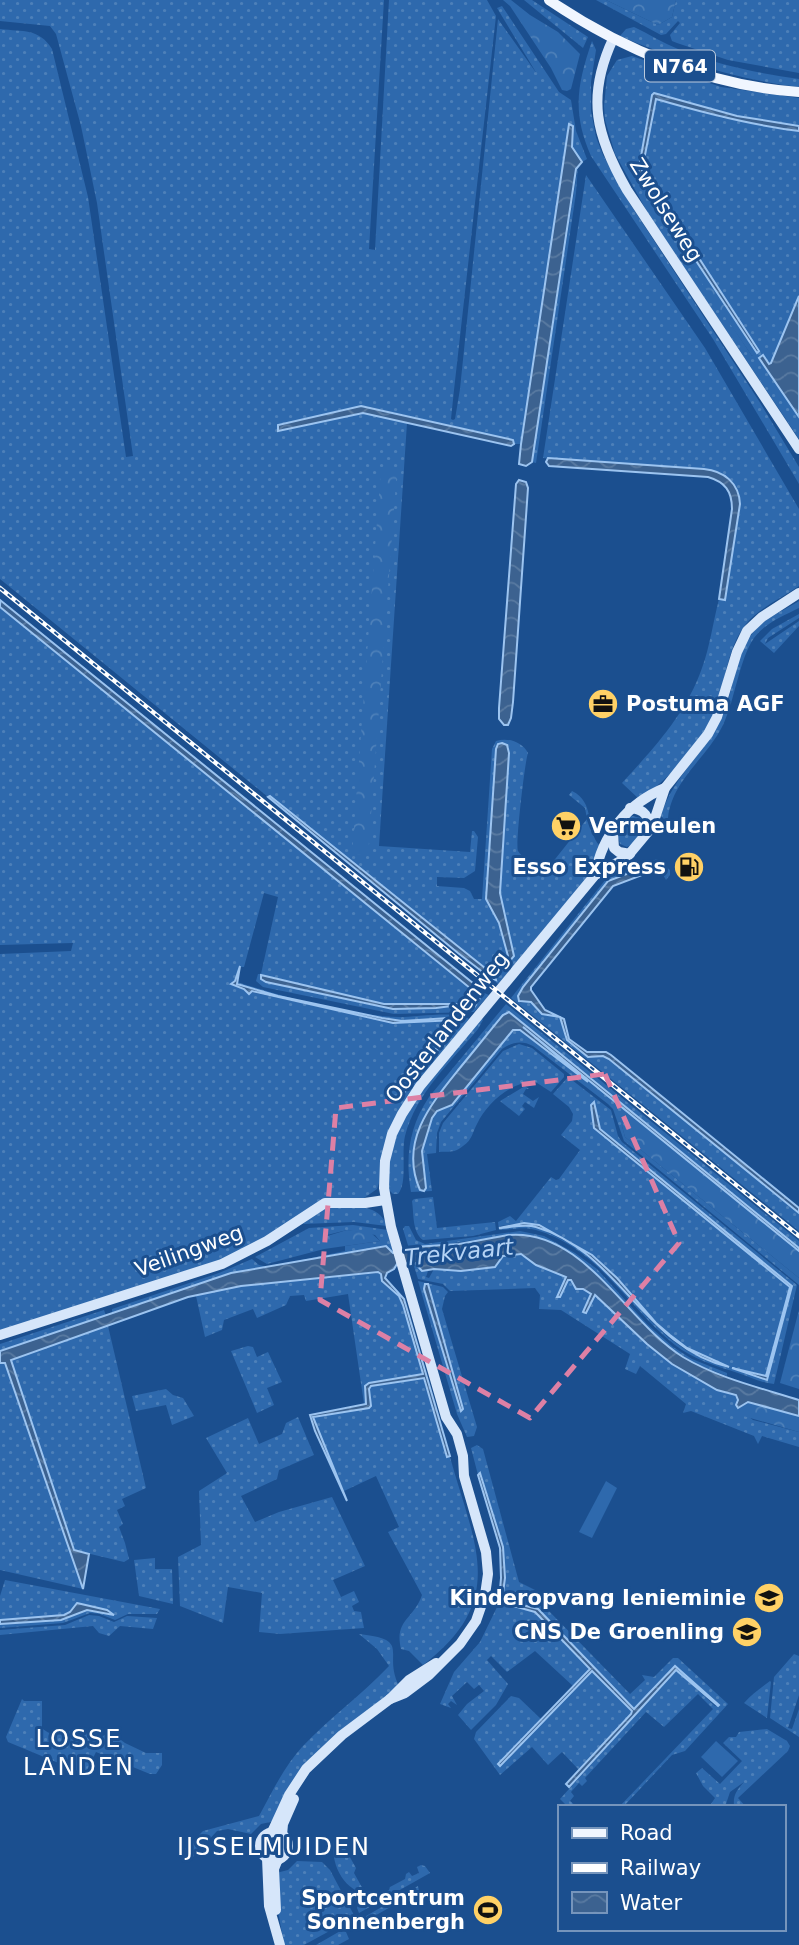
<svg xmlns="http://www.w3.org/2000/svg" width="799" height="1945" font-family="'DejaVu Sans',sans-serif">
  <defs>
    <pattern id="grass-dots" width="8" height="8" patternUnits="userSpaceOnUse" patternTransform="scale(1.75)"><rect width="8" height="8" fill="#2e69ad"/><path d="M2 2h.1M6 6h.1" fill="none" stroke="#4d80b9" stroke-width="1.8" stroke-linecap="round"/></pattern>
    <pattern id="forest-crowns" width="20" height="18" patternUnits="userSpaceOnUse" patternTransform="scale(1.75)"><rect width="20" height="18" fill="#2e69ad"/><path d="M2 6a3 3 0 1 1 6 0M12 15a3 3 0 1 1 6 0" fill="none" stroke="#4d80b9"/></pattern>
    <pattern id="water-waves" width="16" height="10" patternUnits="userSpaceOnUse" patternTransform="scale(1.75)"><rect width="16" height="10" fill="#3c6290"/><path d="M0 5q4-4 8 0t8 0" fill="none" stroke="#597aa1"/></pattern>
  </defs>
  <rect width="100%" height="100%" fill="#1b4f8f"/>
  <g fill="url(#grass-dots)" fill-rule="evenodd">
    <path d="M0,0H384L369,249L375,250L389,0H487L496,16L454,390L451,419L453,420L455,419L460,389L498,19L537,74L497,8L502,6L559,92L571,100L576,131L587,159L582,162L572,147L573,126L569,125L521,444H514L513,440L366,406L278,426L363,412L407,423L379,846L470,852L472,831H474L478,837L475,871L464,878L437,877V886L464,888L470,891L474,899H482L492,749L496,741C508,737 522,742 528,753C525,760 515,846 518,851C522,858 534,864 540,869L548,868L587,819L585,808L569,795L572,791C596,802 585,831 600,846L593,867L583,883L498,984L493,980L497,979L495,976L270,796L268,797L0,579V29C23,32 39,28 52,49L88,197L126,457L133,456L97,203L81,126L56,34L50,26L0,21ZM496,749L509,753L500,893L514,956L503,969L502,966L508,956L504,935L486,899Z"/>
    <path d="M524,0H532L588,37L583,48Z"/>
    <path d="M596,0H606L658,25L672,17L676,0H799V73L728,60L677,43L672,41L670,35L680,23L678,21L666,34L661,35Z"/>
    <path d="M634,27C649,34 663,43 678,49C718,65 757,73 799,79V87C735,79 679,61 620,36L626,29Z"/>
    <path d="M592,41L596,50L591,82V111L596,137L603,155L630,204L759,401L799,467V484L713,339L591,156C572,113 577,85 592,41Z"/>
    <path d="M632,56L721,87L799,98V126L737,116L654,94L652,95L638,173L695,259L689,262L752,356L759,350L644,175L642,170L656,99L722,118L799,131V296L771,363L759,358L799,417V439L649,215L615,154L605,120L604,106L607,76L617,60Z"/>
    <path d="M578,166L576,193L536,463L532,462Z"/>
    <path d="M586,175L705,348L799,509V586C782,598 759,608 746,624C728,646 726,678 717,705C705,741 671,778 639,799L622,783C654,748 686,714 702,668C710,646 713,622 719,599L722,600L740,511C740,493 735,481 719,472L543,458Z"/>
    <path d="M799,601V608C783,616 765,623 754,638C739,660 735,700 723,725C707,758 672,780 668,818L665,820L661,816C671,779 703,755 720,721C734,695 733,659 751,635C762,619 783,611 799,601Z"/>
    <path d="M0,607L470,988L475,1000L472,1006L483,993L482,992L489,995L474,1012L394,1014L263,987L256,981L258,974H261L278,897L264,893L244,967H240L235,981L232,984L246,991L386,1021H457L401,1092L404,1093L461,1019C439,1016 417,1022 395,1020C371,1018 249,993 237,982C285,997 349,1016 400,1017C415,1017 459,1010 469,1019L409,1094L377,1189L364,1198L326,1199L274,1234L221,1260L0,1332V954L71,951L73,943L0,945ZM262,975L384,1004L408,1006L465,1003L466,1006L419,1009L385,1008L266,982Z"/>
    <path d="M799,614V618L768,638L765,644L799,621V626L774,653L760,641L772,629Z"/>
    <path d="M632,816L641,818L643,826L635,843L627,847L620,844L617,834L625,821Z"/>
    <path d="M657,859L670,870V875L666,880L657,864L608,881L523,987L520,1003L531,1002L542,1014L560,1017L567,1041L588,1057L603,1056L609,1059L799,1213V1231L511,998L606,879Z"/>
    <path d="M506,1004L799,1241V1248L534,1032L508,1014L503,1015C488,1033 474,1051 459,1069C430,1104 400,1143 420,1190L424,1191L422,1151L432,1118L437,1111L452,1105L513,1030H520L588,1082L522,1027L628,1112L622,1126L625,1137L799,1278V1285L624,1141L613,1109L608,1104L533,1046C522,1040 512,1042 502,1049L441,1122L437,1133L436,1153L427,1154L432,1191L411,1192C405,1157 409,1127 429,1097Z"/>
    <path d="M481,1018L483,1020L478,1029C451,1062 416,1093 405,1136C401,1153 408,1183 398,1194H393L389,1190C380,1123 442,1066 481,1018Z"/>
    <path d="M519,1044L532,1048L564,1074V1077L551,1092L534,1081C510,1083 487,1103 477,1124C472,1133 473,1139 463,1146C453,1154 448,1151 439,1152V1133L443,1123L503,1051Z"/>
    <path d="M568,1077L611,1110L618,1136L622,1142L797,1285L774,1384C762,1383 750,1377 738,1373C716,1366 693,1359 675,1345C627,1307 599,1248 536,1230C523,1226 511,1230 499,1230L498,1222L510,1216L516,1221L551,1177L556,1180L559,1179L580,1150L561,1135L572,1121L573,1114L569,1107L553,1094ZM592,1123H597L600,1129L614,1141L790,1284L792,1290L767,1380L732,1368L766,1376L790,1287L594,1128ZM524,1223C537,1223 548,1230 559,1236C581,1247 600,1259 616,1277C633,1295 647,1316 667,1333C685,1348 707,1358 729,1366L728,1368L686,1350L669,1338L648,1318L608,1272L573,1245L535,1226L500,1228V1226Z"/>
    <path d="M525,1086L529,1089H526L523,1094L533,1101L539,1097L534,1108L525,1102L522,1106L525,1109L519,1116L500,1101Z"/>
    <path d="M433,1197L437,1228L495,1222L496,1230L473,1236L423,1240C412,1232 414,1214 412,1201L414,1199Z"/>
    <path d="M327,1206C348,1206 379,1202 387,1226L354,1222L303,1224L307,1219Z"/>
    <path d="M353,1225L388,1230L395,1253L345,1252L273,1268L231,1273L112,1313V1309L219,1273L252,1259L259,1265L268,1267L345,1251V1246L380,1241L375,1235L347,1230L327,1235L324,1241V1249L267,1264L255,1257L309,1228Z"/>
    <path d="M405,1226H409L416,1240L425,1244L520,1231L544,1236L575,1253L597,1269L647,1324L673,1347L692,1359L727,1373V1376L698,1365L667,1346L643,1325L597,1274L580,1260L540,1238L530,1235H508L427,1247L410,1252L403,1229Z"/>
    <path d="M507,1253C529,1254 545,1272 567,1277L560,1297L569,1279L574,1287L590,1292L591,1297L583,1311L595,1295L647,1344L672,1364L717,1390L736,1395L738,1400L735,1406L753,1420L799,1432V1447L762,1436L758,1444L754,1436L691,1411L683,1413L686,1404L640,1366L636,1374L625,1369L630,1354L561,1310L539,1309L540,1295L535,1288L450,1291L443,1284L418,1279L413,1263L428,1271L426,1277L429,1278L434,1269L461,1271L495,1267L501,1258Z"/>
    <path d="M380,1273L382,1281L401,1299L423,1374L369,1383L367,1384L366,1404H364L348,1294L306,1301L304,1295L290,1296L286,1305L257,1318L253,1309L224,1320L222,1330L205,1337L196,1296L241,1286Z"/>
    <path d="M418,1281L443,1287L448,1292L445,1296L442,1309L477,1427L474,1436L467,1437L457,1414ZM428,1284L463,1408L461,1411L424,1289Z"/>
    <path d="M104,1310L106,1316L0,1351V1344Z"/>
    <path d="M108,1326L146,1488L122,1499L125,1506L117,1510L123,1524L119,1527L125,1543L129,1559L124,1562L74,1550L11,1360Z"/>
    <path d="M248,1346L253,1347L257,1357L268,1352L282,1382L267,1388L274,1405L257,1413L231,1351Z"/>
    <path d="M4,1362L83,1589L0,1570V1364Z"/>
    <path d="M423,1377L447,1456L450,1457C474,1544 509,1600 423,1665L409,1651L401,1649C394,1620 414,1619 422,1595L388,1532L399,1527L376,1476L344,1491L313,1417L371,1406L369,1389L371,1386Z"/>
    <path d="M166,1389L173,1395L183,1398L194,1416L172,1425L166,1405L136,1411L132,1396Z"/>
    <path d="M298,1417L314,1455L279,1470L277,1479L241,1496L255,1522L279,1512L332,1497L365,1566L333,1580L341,1597L354,1591L359,1602L352,1606L354,1611L361,1612L364,1628L280,1634L259,1632L262,1593L228,1587L223,1623L180,1606L178,1557L201,1545L199,1491L227,1473L206,1438L248,1418L259,1444L282,1434L286,1423Z"/>
    <path d="M477,1445L483,1449L519,1582L551,1598L546,1608L630,1694L645,1680L642,1675L654,1677L673,1658H678L728,1704L685,1751L672,1755L623,1807H619L713,1709L698,1694L664,1727L646,1712L585,1778L587,1781L582,1786L579,1783L571,1792L574,1796L570,1801L577,1807H568L560,1799L676,1670L715,1706L719,1705L675,1666L634,1709L538,1609L502,1600C509,1555 494,1516 481,1474L480,1473L478,1475L471,1448Z"/>
    <path d="M155,1558V1569H172L173,1604L139,1596L134,1560Z"/>
    <path d="M5,1580L160,1609L157,1614H128L115,1620L100,1614L90,1613L63,1623L0,1628V1624L61,1620L87,1610L112,1612L77,1603L70,1612L64,1615L0,1620V1596Z"/>
    <path d="M499,1603L535,1612L590,1669L573,1686L535,1651L507,1672L491,1656L487,1660L508,1684L496,1705L471,1730L458,1715L467,1704L484,1691L479,1685L474,1689L467,1682L452,1696L457,1705L451,1701L448,1704L451,1708L440,1704L454,1672L480,1642Z"/>
    <path d="M89,1615L99,1616L114,1622L127,1616L157,1618L153,1629L120,1626L109,1636L99,1633L93,1626L0,1635V1630L65,1625Z"/>
    <path d="M359,1634C413,1640 382,1652 399,1686L335,1737L275,1821L261,1824L251,1834L228,1829L217,1831L193,1857L185,1849L203,1831L259,1816C272,1792 284,1767 302,1747C329,1718 362,1695 389,1666L377,1649Z"/>
    <path d="M794,1654L799,1656V1695L788,1728L792,1729L799,1709V1737L770,1718L774,1677Z"/>
    <path d="M592,1671L632,1712L631,1714L579,1770L562,1752L548,1765L532,1747L500,1775L474,1739L476,1732L511,1696L519,1698L541,1719L499,1763L500,1765Z"/>
    <path d="M770,1681L771,1682L767,1718L744,1703C752,1694 761,1688 770,1681Z"/>
    <path d="M22,1699L24,1701H42V1728C55,1740 66,1733 79,1727L96,1740L110,1732L125,1743L146,1753H162V1765L156,1774H150L96,1752L85,1774L8,1742L6,1737Z"/>
    <path d="M767,1729L787,1741L790,1746L788,1751L738,1798L746,1807H739L736,1804L734,1805C733,1795 737,1790 744,1782L730,1792L725,1807H709L715,1798L703,1786L696,1773L702,1768L720,1784L742,1761L723,1743L729,1737H736L739,1732Z"/>
    <path d="M335,1835L338,1836L356,1868L354,1873L364,1891L361,1893C339,1884 329,1858 335,1835Z"/>
    <path d="M297,1861L322,1862L330,1870L355,1917L304,1945H284L277,1905L276,1873L288,1870Z"/>
    <path d="M421,1865L425,1866L430,1873L359,1913L357,1908L358,1904L389,1890L390,1887L405,1879L406,1874L409,1872L412,1876L419,1873L417,1867Z"/>
    <path d="M418,1886L419,1891L346,1932L349,1939L338,1945H316Z"/>
  </g>
  <g fill="url(#forest-crowns)">
    <path d="M503,0H511L530,15L558,32L580,54L571,89L567,91L562,90L551,68L510,6Z"/>
    <path d="M606,0H676L672,17L658,25Z"/>
    <path d="M695,259L757,353L752,356L688,263Z"/>
    <path d="M381,468L397,469L368,855L352,854Z"/>
    <path d="M628,1112L799,1251V1278L625,1137L622,1126Z"/>
    <path d="M347,1230L371,1233L380,1241L324,1249V1237Z"/>
    <path d="M799,1310V1389L780,1383Z"/>
    <path d="M748,1402L799,1416V1432L733,1413L735,1405L738,1408Z"/>
  </g>
  <g fill="#2e69ad">
    <path d="M606,1481L617,1488L592,1538L579,1532Z"/>
    <path d="M716,1741L738,1761L722,1777L701,1757Z"/>
  </g>
  <g fill="url(#water-waves)" stroke="#9cc4f0" stroke-width="2">
    <path d="M654,93L737,116L799,126V131C750,125 704,113 656,99L642,170L759,351L757,353L638,173L652,95Z"/>
    <path d="M569,124L573,126L572,147L582,162L576,169L532,462L526,466L519,464L521,444Z"/>
    <path d="M799,296V417L759,358L763,355L769,364L771,363Z"/>
    <path d="M361,406L513,440L514,444L511,446L363,413L278,431V425Z"/>
    <path d="M548,458L704,469C724,471 739,483 740,504L725,600L719,599L732,509C732,491 725,482 708,477L549,466L546,462Z"/>
    <path d="M519,480L526,482L528,488L513,702L511,718L508,725H504L499,719V708L516,484Z"/>
    <path d="M0,600L479,988L483,993L475,1006L472,1004L475,1000L470,988L0,607Z"/>
    <path d="M502,743L507,745L509,753L500,893L514,956L503,969L502,966L508,956L499,923L486,899L496,749L498,744Z"/>
    <path d="M270,796L495,976L496,980L489,977L458,953L268,797Z"/>
    <path d="M653,864L664,870L663,872L655,870L613,886L531,987V990L545,1010L564,1019L569,1039L587,1052H606L611,1055L799,1208V1213L609,1059L603,1056L588,1057L567,1040L560,1017L542,1014L531,1002L519,1001L518,996L523,987L608,881Z"/>
    <path d="M240,966L237,984L278,996L382,1018L402,1021L449,1018L461,1020L403,1094L401,1092L457,1023L456,1020L393,1023L252,991L249,994L244,989L231,984L235,981Z"/>
    <path d="M261,975L384,1004H467L436,1008L393,1009L266,982L261,979Z"/>
    <path d="M509,1012L799,1248V1251L523,1027L588,1082L520,1030H513L452,1105L437,1111L432,1118L422,1151L426,1188L424,1191L420,1190C399,1142 430,1105 459,1069C474,1051 488,1033 503,1015Z"/>
    <path d="M594,1102L600,1129L792,1286L767,1380L732,1368L766,1376L790,1287L594,1128L591,1105Z"/>
    <path d="M524,1223L539,1225L592,1255L617,1278L656,1323L670,1335L687,1348L729,1367C645,1348 618,1251 536,1227C524,1223 510,1228 499,1228Z"/>
    <path d="M508,1235C584,1228 626,1322 683,1357C718,1378 761,1388 799,1400V1416L748,1402L738,1408L736,1405L738,1400L736,1395L717,1390L672,1364L647,1344L595,1295L586,1313L583,1312L591,1294L583,1289H576L571,1280H568L560,1297H557L566,1277L536,1265L521,1254L503,1256L495,1267L461,1271L434,1269L422,1271L415,1263L397,1264L394,1269L387,1273L385,1278L404,1299L450,1456L447,1457L424,1378L371,1386L369,1389L371,1406L369,1408L313,1417L347,1501L315,1431L310,1415L366,1404L365,1386L369,1383L423,1374L403,1305L399,1296L382,1281L381,1274L378,1272L241,1286L188,1297L11,1360L74,1550L89,1554L83,1589L5,1363H0V1351L231,1273L386,1246L393,1253L410,1252L414,1247L459,1244Z"/>
    <path d="M425,1284H428L463,1409L461,1411L424,1289Z"/>
    <path d="M480,1473L503,1547L505,1578L502,1600L538,1609L634,1709L675,1666L719,1705L718,1706L676,1670L569,1787L566,1784L631,1714L632,1711L592,1671L500,1766L498,1764L590,1669L535,1612L499,1602L501,1578L500,1548L478,1475Z"/>
    <path d="M77,1603L107,1610L114,1615L87,1610L61,1620L0,1624V1620L64,1615L70,1612Z"/>
  </g>
  <g fill="none" stroke-linecap="round" stroke-linejoin="round">
    <g stroke="#d6e6fa" stroke-width="10">
      <path d="M613,39C586,97 596,136 627,190L799,449"/>
      <path d="M630,808C645,809 650,817 648,830"/>
      <path d="M613,833L614,848L619,852L630,854"/>
      <path d="M595,875C602,835 628,803 665,788"/>
      <path d="M0,1335L222,1264L267,1241L325,1203H365L385,1200"/>
      <path d="M390,1699L405,1693L429,1675L460,1644L476,1621L485,1595L488,1574L486,1552L464,1476L463,1456L457,1434L446,1417L391,1227L384,1188L385,1161L392,1134L402,1114L420,1086L595,875L626,858L652,827L665,788L708,734L717,717L737,652L747,631L762,617L799,593"/>
      <path d="M272,1832L289,1795L306,1769L342,1735L390,1699L409,1680L436,1663"/>
      <circle cx="274" cy="1846" r="14"/>
      <path d="M282,1835L283,1824L294,1799"/>
      <path d="M267,1858L269,1906L280,1945"/>
      <path d="M276,1910L274,1869L278,1859"/>
    </g>
    <path stroke="#f0f6ff" stroke-width="10" d="M549,0C623,50 709,86 799,92"/>
    <g stroke="#fff" stroke-width="4.5">
      <path id="rail" d="M0,588L799,1236"/>
    </g>
    <use href="#rail" stroke="#1b4f8f" stroke-width="2" stroke-dasharray="5" stroke-linecap="butt"/>
  </g>
  <path fill="none" stroke="#dd80a5" stroke-width="5" stroke-dasharray="14 9" stroke-linejoin="round" d="M605,1074L679,1243L530,1418L320,1300L336,1108Z"/>
  <defs>
    <g id="office-disc" transform="scale(1.575)"><circle r="9.5" fill="#ffd166" stroke="#1b4f8f"/><path d="M-6-3h4V-5.5h4V-3h4V5H-6ZM-1-4.5V-3h2v-1.5ZM-6 0V1H6V0Z" fill="#111"/></g>
    <g id="supermarket-disc" transform="scale(1.575)"><circle r="9.5" fill="#ffd166" stroke="#1b4f8f"/><path d="M-6-5.5h2.5l.6 2H6L4.5 2H-2.5L-4.4-4H-6ZM-1.5 3.2a1.3 1.3 0 1 0 .1 0ZM3 3.2a1.3 1.3 0 1 0 .1 0Z" fill="#111"/></g>
    <g id="fuel-disc" transform="scale(1.575)"><circle r="9.5" fill="#ffd166" stroke="#1b4f8f"/><path d="M-5.5-6h7V0h2V4h1.3V-2.5L3-4.5l.8-.8L6-3V5H2.5V1h-1V6h-7ZM-4.2-4.7v3.2H.2V-4.7Z" fill="#111"/></g>
    <g id="school-disc" transform="scale(1.575)"><circle r="9.5" fill="#ffd166" stroke="#1b4f8f"/><path d="M0-5L7-2L0 1L-7-2ZM-4 1L0 2.5L4 1V4Q0 6-4 4Z" fill="#111"/></g>
    <g id="stadium-disc" transform="scale(1.575)"><circle r="9.5" fill="#ffd166" stroke="#1b4f8f"/><path d="M0-5a6.5 5 0 1 0 0 10a6.5 5 0 1 0 0-10ZM-3.5-1.8h7v3.6h-7Z" fill="#111"/></g>
  </defs>
  <g fill-rule="evenodd">
    <use href="#office-disc" x="603" y="704"/>
    <use href="#supermarket-disc" x="566" y="826"/>
    <use href="#fuel-disc" x="689" y="867"/>
    <use href="#school-disc" x="769" y="1598"/>
    <use href="#school-disc" x="747" y="1632"/>
    <use href="#stadium-disc" x="488" y="1910"/>
  </g>
  <g text-anchor="middle" dominant-baseline="central" stroke-width="6" stroke-linejoin="round" paint-order="stroke">
    <rect fill="#1b4f8f" stroke="#bbcadd" stroke-width="2" x="645" y="50.5" width="70" height="31" rx="5"/>
    <g font-size="19" font-weight="bold" fill="#fff">
      <text x="680" y="66">N764</text>
    </g>
    <g font-size="21" fill="#fff" stroke="#1b4f8f">
      <text transform="translate(666 210) rotate(58)">Zwolseweg</text>
      <text transform="translate(447 1027) rotate(-52)">Oosterlandenweg</text>
      <text transform="translate(189 1251) rotate(-20)">Veilingweg</text>
    </g>
    <g font-size="21" font-weight="bold" fill="#fff" stroke="#1b4f8f" text-anchor="end">
      <text x="626" y="704" text-anchor="start">Postuma AGF</text>
      <text x="589" y="826" text-anchor="start">Vermeulen</text>
      <text x="666" y="867">Esso Express</text>
      <text x="746" y="1598">Kinderopvang Ienieminie</text>
      <text x="724" y="1632">CNS De Groenling</text>
      <text x="465" y="1898">Sportcentrum<tspan x="465" dy="24">Sonnenbergh</tspan></text>
    </g>
    <g font-size="23" font-style="italic" fill="#b5d3f5" stroke="#1b4f8f">
      <text transform="translate(459 1252) rotate(-6)">Trekvaart</text>
    </g>
    <g font-size="24" letter-spacing="2" fill="#fff" stroke="#1b4f8f">
      <text x="79" y="1739">LOSSE<tspan x="79" dy="28">LANDEN</tspan></text>
      <text x="274" y="1847">IJSSELMUIDEN</text>
    </g>
  </g>
  <rect x="558" y="1805" width="228" height="126" fill="#1b4f8f" stroke="#7695bc" stroke-width="2"/>
  <rect x="572" y="1828" width="35" height="10" fill="#f0f6ff" stroke="#7695bc" stroke-width="2"/>
  <text x="620" y="1840" font-size="21" fill="#ffffff">Road</text>
  <rect x="572" y="1863" width="35" height="10" fill="#ffffff" stroke="#7695bc" stroke-width="2"/>
  <text x="620" y="1875" font-size="21" fill="#ffffff">Railway</text>
  <rect x="572" y="1892" width="35" height="21" fill="url(#water-waves)" stroke="#7695bc" stroke-width="2"/>
  <text x="620" y="1910" font-size="21" fill="#ffffff">Water</text>
</svg>
